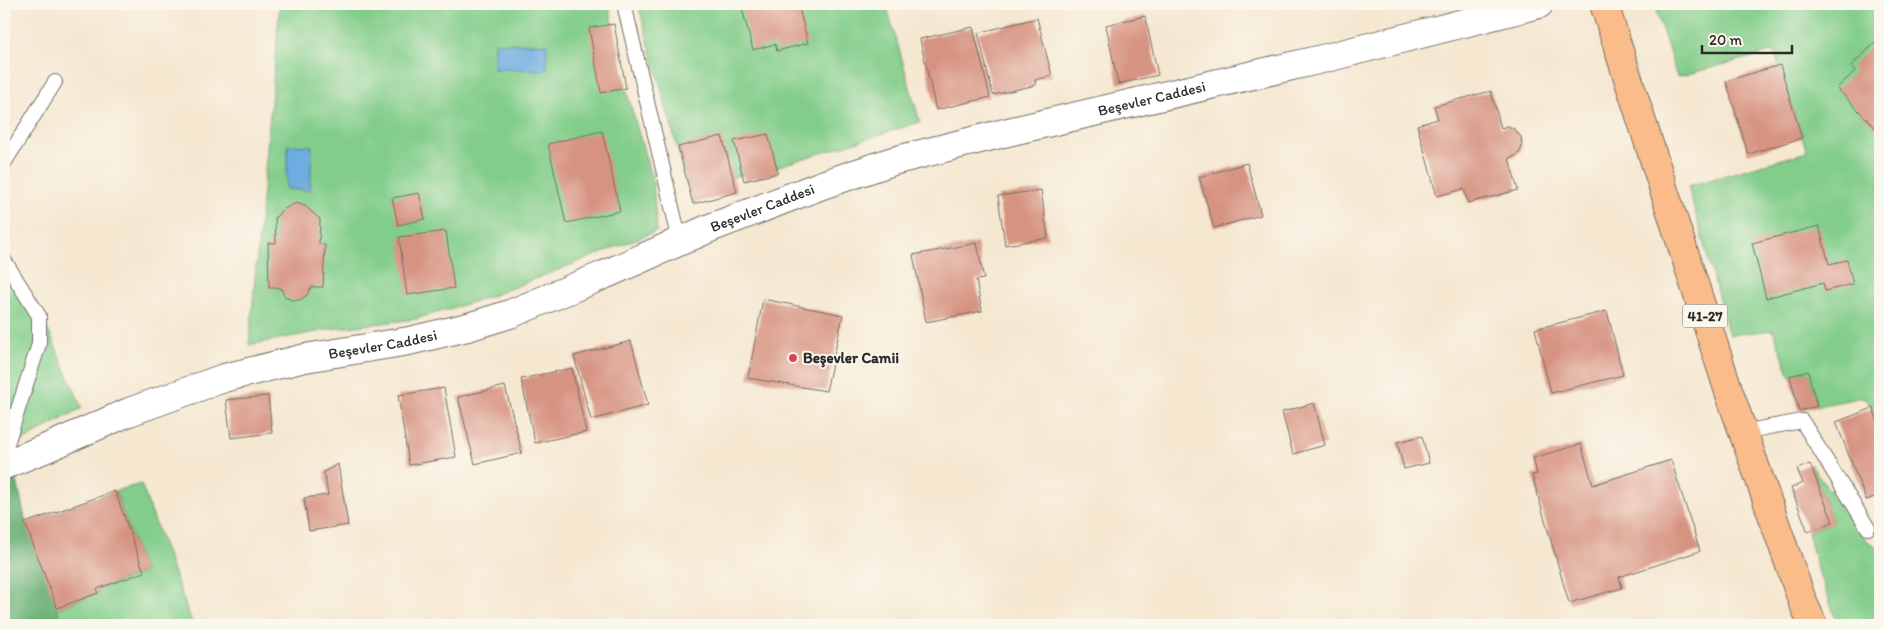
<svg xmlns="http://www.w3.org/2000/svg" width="1884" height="629" font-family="Itim,sans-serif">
  <rect width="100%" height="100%" fill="#fbf7ec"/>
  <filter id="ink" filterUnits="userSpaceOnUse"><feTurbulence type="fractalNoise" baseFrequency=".02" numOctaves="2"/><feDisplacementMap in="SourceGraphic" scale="10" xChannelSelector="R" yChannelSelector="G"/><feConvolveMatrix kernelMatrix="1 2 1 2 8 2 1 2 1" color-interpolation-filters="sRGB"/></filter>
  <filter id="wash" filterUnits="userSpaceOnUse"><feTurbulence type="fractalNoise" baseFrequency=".0096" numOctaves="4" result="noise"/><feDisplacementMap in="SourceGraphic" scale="20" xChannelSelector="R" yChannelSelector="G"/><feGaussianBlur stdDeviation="1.12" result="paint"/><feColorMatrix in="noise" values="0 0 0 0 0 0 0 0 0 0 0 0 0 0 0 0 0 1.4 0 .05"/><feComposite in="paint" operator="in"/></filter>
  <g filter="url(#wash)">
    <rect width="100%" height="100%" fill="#f5e7d0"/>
    <g fill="#82cd8a" stroke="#567c5a">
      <path d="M280,4H609L626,88L653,184L657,231L489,297L416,319L331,329L249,345Z"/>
      <path d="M638,4H886L920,122L776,167L688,187Z"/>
      <path d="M1654,4H1880V427L1873,408L1864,397L1817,406L1808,372L1790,376L1773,330L1729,335L1688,186L1807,152L1774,51L1677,77Z"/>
      <path d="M4,260L50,334L82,408L17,444L4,449Z"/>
      <path d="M1810,464L1866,540L1880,548V625H1838L1815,562L1808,532L1833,522Z"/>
      <path d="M141,484L193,625H61L57,608L97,593V589L144,572L115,491Z"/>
    </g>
    <path fill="#69b076" stroke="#4a6e50" d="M16,476L26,523L115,491L144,572L97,589L98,593L57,608L61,625H11L4,596V482Z"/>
    <g fill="#6eade1" stroke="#4c6c86">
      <path d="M494,43L547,44V70L494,69Z"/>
      <path d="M288,145L312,146L310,190L286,189Z"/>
    </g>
    <g id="blocks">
      <g fill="#d79381">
        <path d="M741,4H798L808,43L777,51L775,44L753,50Z"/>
        <path d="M1145,16L1158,75L1118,84L1106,25Z"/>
        <path d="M1037,18L1052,76L1035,80L1036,85L993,95L978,33Z"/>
        <path d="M614,24L626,88L601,93L589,28Z"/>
        <path d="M973,27L990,97L936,110L920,39Z"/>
        <path d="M1877,41L1880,44V133L1837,88L1855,71L1851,66Z"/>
        <path d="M1780,65L1802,138L1748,154L1726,81Z"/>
        <path d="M1491,91L1501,128L1508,126L1514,129L1521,137L1522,146L1520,152L1515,156L1509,158L1518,190L1468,203L1464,189L1437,196L1417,125L1438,119L1434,106Z"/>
        <path d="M602,131L620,211L566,223L548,144Z"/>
        <path d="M768,134L778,173L744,181L734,141Z"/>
        <path d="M722,136L737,192L693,204L678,147Z"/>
        <path d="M1247,163L1261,215L1214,228L1199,177Z"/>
        <path d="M1041,190L1048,238L1005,245L998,196Z"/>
        <path d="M419,193L425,219L398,225L392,198Z"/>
        <path d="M296,203L305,206L320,219L319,244L325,245L323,287H311L307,295L300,300H292L284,296L281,288H269L268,243H276L275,218L282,210Z"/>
        <path d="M1819,226L1829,264L1847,260L1853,284L1825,291L1823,283L1766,298L1752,243Z"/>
        <path d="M446,231L454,288L407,295L399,237Z"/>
        <path d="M977,243L984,279L976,280L982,311L926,322L913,255Z"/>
        <path d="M763,299L843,315L826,391L748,378Z"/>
        <path d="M1607,311L1623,375L1551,393L1535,329Z"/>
        <path d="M631,341L648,405L591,420L574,356Z"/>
        <path d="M572,368L586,432L535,443L521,379Z"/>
        <path d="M1808,371L1817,406L1799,411L1790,376Z"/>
        <path d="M505,386L522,453L475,464L458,397Z"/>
        <path d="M444,388L456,457L409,465L398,395Z"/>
        <path d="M268,396L272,433L231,438L226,400Z"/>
        <path d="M1314,403L1325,445L1293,454L1282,412Z"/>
        <path d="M1873,408L1880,427V495L1866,500L1836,422Z"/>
        <path d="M1422,436L1429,463L1404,469L1397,442Z"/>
        <path d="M1581,444L1593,485L1671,460L1700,551L1619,577L1622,588L1569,603L1532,475L1537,474L1533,458Z"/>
        <path d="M338,464L348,525L309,531L304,498L328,495L324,472Z"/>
        <path d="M1810,464L1833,522L1808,532L1791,488L1803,483L1797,469Z"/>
        <path d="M115,491L144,572L97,589L98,593L57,608L25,523Z"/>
      </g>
    </g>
  </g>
  <g filter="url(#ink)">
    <use href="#blocks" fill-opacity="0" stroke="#726d65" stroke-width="1"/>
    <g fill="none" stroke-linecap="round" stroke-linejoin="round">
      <g stroke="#726d65" stroke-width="16">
        <g id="lane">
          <path d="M624,4L680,241"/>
          <path d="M4,163L55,82"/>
          <path d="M4,260L39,316V344L4,453"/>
          <path d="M1743,432L1802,421L1868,528"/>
        </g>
      </g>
      <g stroke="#726d65" stroke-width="30">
        <g id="street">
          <path id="s1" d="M4,465L49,447L129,412L224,378L305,358L409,341L468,327L510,314L604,275L710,228L822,185L893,161L1008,132L1322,59L1539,4"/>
        </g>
      </g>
      <g stroke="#726d65" stroke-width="30">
        <path id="primary" d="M1604,4L1729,392L1802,600L1813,625"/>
      </g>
      <use href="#lane" stroke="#fff" stroke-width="14"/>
      <use href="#street" stroke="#fff" stroke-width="28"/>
      <use href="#primary" stroke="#f9bc8a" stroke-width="28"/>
    </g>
  </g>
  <circle fill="#d1495b" stroke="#fbf7ec" stroke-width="2" cx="793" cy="358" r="5"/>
  <g text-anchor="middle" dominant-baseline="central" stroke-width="4" stroke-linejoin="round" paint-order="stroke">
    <rect fill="#fbf7ec" stroke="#696865" stroke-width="1" x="1682.5" y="304.5" width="45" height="23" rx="4"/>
    <g font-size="14" font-weight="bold" fill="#2b2b2b">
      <text x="1705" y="316">41-27</text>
    </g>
    <g font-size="15" fill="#2b2b2b" stroke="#fbf7ec">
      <text stroke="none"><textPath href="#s1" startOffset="1209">Beşevler Caddesi</textPath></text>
      <text stroke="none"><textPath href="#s1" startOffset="804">Beşevler Caddesi</textPath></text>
      <text stroke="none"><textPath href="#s1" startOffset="399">Beşevler Caddesi</textPath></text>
    </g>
    <g font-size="15" font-weight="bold" fill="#2b2b2b" stroke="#fbf7ec" text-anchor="start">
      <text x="803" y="358">Beşevler Camii</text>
    </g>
  </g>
  <rect width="1884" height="629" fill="none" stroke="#fbf7ec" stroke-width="20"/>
  <path d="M1702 45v8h90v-8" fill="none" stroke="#2b2b2b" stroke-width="2.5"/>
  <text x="1709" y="45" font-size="15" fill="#2b2b2b" stroke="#fbf7ec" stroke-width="4" paint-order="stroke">20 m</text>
</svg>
